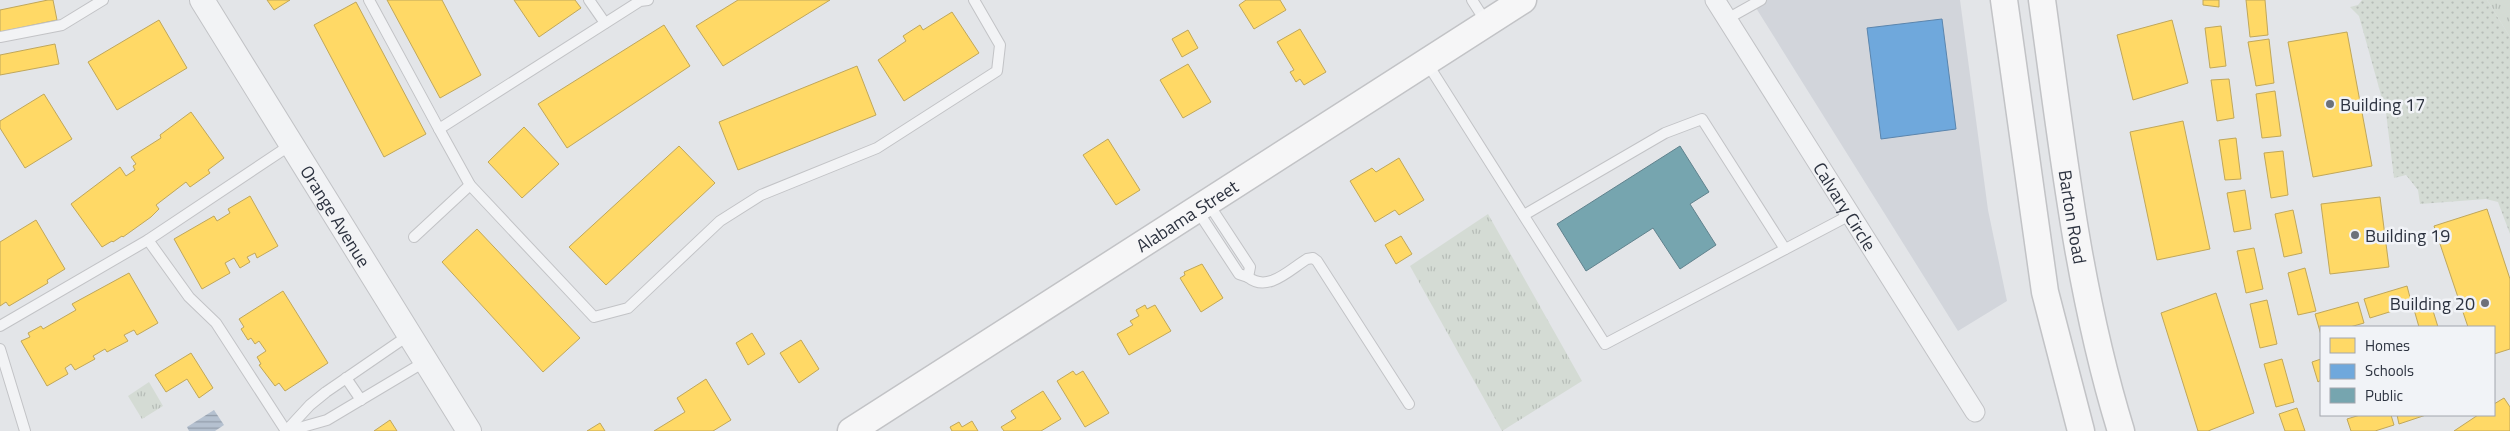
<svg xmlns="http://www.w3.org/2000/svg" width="2510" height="431" font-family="'Titillium Web',sans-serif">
  <defs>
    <pattern id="grass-dots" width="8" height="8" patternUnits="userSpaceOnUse" patternTransform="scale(1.25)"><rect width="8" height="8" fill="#d4dbd4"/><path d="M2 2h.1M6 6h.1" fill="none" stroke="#b6bcb7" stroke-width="1.8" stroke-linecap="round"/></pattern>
    <pattern id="park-tufts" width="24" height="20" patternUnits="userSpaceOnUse" patternTransform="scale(1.25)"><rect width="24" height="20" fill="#d4dbd4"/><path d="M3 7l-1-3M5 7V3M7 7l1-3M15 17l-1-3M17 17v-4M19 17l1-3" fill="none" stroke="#b6bcb7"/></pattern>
    <pattern id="water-rules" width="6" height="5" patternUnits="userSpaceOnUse" patternTransform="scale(1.25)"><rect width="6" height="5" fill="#b5c1d0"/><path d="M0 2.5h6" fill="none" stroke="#939daa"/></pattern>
  </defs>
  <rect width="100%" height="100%" fill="#e3e5e8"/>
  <path fill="#d2d5db" d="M1751,0H1960L1988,210L2007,301L1958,331Z"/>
  <path fill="url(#grass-dots)" d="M2362,0H2487L2510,37V234L2498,202L2486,199L2420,204L2418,190L2406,175L2394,178L2386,113L2359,16L2350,7L2358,5Z"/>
  <g fill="url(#park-tufts)">
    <path d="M2487,0H2510V37Z"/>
    <path d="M1488,214L1582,381L1502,431L1410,266Z"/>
    <path d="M149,382L163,406L142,419L128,396Z"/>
  </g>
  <path fill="url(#water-rules)" d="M214,410L224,425L215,431H189L187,427Z"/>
  <g fill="#ffd966" stroke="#c0a75a">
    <path d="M48,0H53L57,20L0,32V10Z"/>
    <path d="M267,0H290L274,10Z"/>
    <path d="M387,0H442L481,75L440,98Z"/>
    <path d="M514,0H575L581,8L539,37Z"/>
    <path d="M738,0H830L723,66L696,26Z"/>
    <path d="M1246,0H1280L1286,10L1254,29L1239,5Z"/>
    <path d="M2203,0H2219V7L2203,5Z"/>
    <path d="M2246,0H2265L2268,35L2250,37Z"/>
    <path d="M356,2L426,134L384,157L314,25Z"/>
    <path d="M952,12L979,53L904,101L878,60L906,41L903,36L920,25L923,30Z"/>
    <path d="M159,20L187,68L117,110L88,62Z"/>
    <path d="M2172,20L2188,83L2133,100L2117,35Z"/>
    <path d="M664,25L690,66L567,148L538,104Z"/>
    <path d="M2221,26L2226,66L2210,68L2205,28Z"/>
    <path d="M1300,29L1326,72L1304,85L1300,79L1296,82L1290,72L1294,70L1277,42Z"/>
    <path d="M1188,30L1198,48L1182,57L1172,39Z"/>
    <path d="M2347,32L2372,166L2313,177L2288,42Z"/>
    <path d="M2269,39L2274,83L2256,86L2248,42Z"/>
    <path d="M55,44L59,64L0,75V55Z"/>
    <path d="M1188,64L1211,102L1183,118L1160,80Z"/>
    <path d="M857,66L876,115L738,170L719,122Z"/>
    <path d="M2229,79L2234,118L2217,121L2211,80Z"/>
    <path d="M2275,91L2281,136L2262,138L2256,94Z"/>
    <path d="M44,94L72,139L25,168L0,128V121Z"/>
    <path d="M191,112L224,158L208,170L210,173L190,187L186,182L156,205L159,209L151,217L123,237L122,236L113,242L112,241L102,247L71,204L120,167L126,176L135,170L133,166L136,164L131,157L161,138L160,135Z"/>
    <path d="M2183,121L2210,249L2157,260L2130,132Z"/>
    <path d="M524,127L559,164L522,198L488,162Z"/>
    <path d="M2236,138L2241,179L2225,180L2219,140Z"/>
    <path d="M1108,139L1140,190L1116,205L1083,155Z"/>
    <path d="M679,146L715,183L606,285L569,247Z"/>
    <path d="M2283,151L2288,195L2271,198L2264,153Z"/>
    <path d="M1399,158L1424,200L1399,215L1395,210L1375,222L1350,181L1372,168L1376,172Z"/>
    <path d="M2245,190L2251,229L2234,232L2227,193Z"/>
    <path d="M250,196L278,246L257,258L255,253L247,257L250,262L240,268L234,258L225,263L230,273L202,289L174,239L214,216L217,221L230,213L228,209Z"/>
    <path d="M2380,197L2389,267L2330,274L2321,204Z"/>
    <path d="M2487,209L2510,279V349L2494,354V327H2468L2434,226Z"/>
    <path d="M2293,210L2302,253L2284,257L2275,214Z"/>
    <path d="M36,220L65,269L47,280L48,283L9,306L6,302L0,306V242Z"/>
    <path d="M477,229L580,338L543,372L442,262Z"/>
    <path d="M1401,236L1412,254L1396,264L1385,245Z"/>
    <path d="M2254,248L2263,289L2246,293L2237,251Z"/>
    <path d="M1202,264L1223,298L1201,312L1180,278L1185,275L1184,272Z"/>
    <path d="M2305,268L2316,311L2298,315L2288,273Z"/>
    <path d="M129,273L158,323L137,335L134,330L124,335L128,341L107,352L105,349L93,356L95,359L75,370L71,364L65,368L68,374L47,386L21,341L30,337L28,333L41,326L43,329L76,310L72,304Z"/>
    <path d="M2407,286L2412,305L2370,318L2364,299Z"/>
    <path d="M283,291L328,363L285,391L279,383L275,386L259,365L261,364L257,357L266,351L259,341L255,344L251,338L248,340L241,329L244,327L239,319Z"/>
    <path d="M2216,293L2254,413L2208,431H2198L2161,313Z"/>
    <path d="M2267,300L2277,344L2260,348L2250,304Z"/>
    <path d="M2430,301L2438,327H2419L2413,306Z"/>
    <path d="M2358,302L2364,323L2350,327H2321V335L2315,314Z"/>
    <path d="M1145,305L1147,309L1155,305L1171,331L1129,355L1117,334L1133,325L1130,321L1139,316L1136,310Z"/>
    <path d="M752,333L765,354L748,365L736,343Z"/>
    <path d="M801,340L819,369L799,383L780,353Z"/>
    <path d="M191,353L213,388L199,398L187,379L166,392L155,375Z"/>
    <path d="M2282,359L2294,402L2276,407L2264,364Z"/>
    <path d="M2321,359V380L2318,382L2312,362Z"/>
    <path d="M1073,371L1076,375L1083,371L1109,413L1085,427L1057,381Z"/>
    <path d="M706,379L731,420L713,431H654L685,412L677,398Z"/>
    <path d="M1043,391L1061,419L1041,431H1004L1001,427L1016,418L1011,411Z"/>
    <path d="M2504,398L2510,407V431H2454L2478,415H2494V404Z"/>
    <path d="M2297,408L2305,431H2285L2279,414Z"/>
    <path d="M2360,415H2391L2394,425L2375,431H2351L2347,419Z"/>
    <path d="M2397,415H2426L2399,424Z"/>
    <path d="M390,420L397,431H374Z"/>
    <path d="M972,421L978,431H952L950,427L959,422L962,427Z"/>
    <path d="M600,423L605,431H587Z"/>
  </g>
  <path fill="#6fa8dc" stroke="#5b85ad" d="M1942,19L1956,129L1881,139L1867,28Z"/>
  <path fill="#76a5af" stroke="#60828d" d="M1680,146L1709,192L1690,204L1716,245L1680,269L1653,228L1586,271L1557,224Z"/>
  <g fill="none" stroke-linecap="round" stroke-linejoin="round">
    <g stroke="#c2c3c6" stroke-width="12">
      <g id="service">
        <path d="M369,0L439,129"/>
        <path d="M589,0L605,23"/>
        <path d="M648,0L640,1L439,129L470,185L594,317L628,308L720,221L761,195L877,148L997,71L1000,45L974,0"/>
        <path d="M1472,0L1486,22"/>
        <path d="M1727,19L1761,0"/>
        <path d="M0,37L62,25L103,0"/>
        <path d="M1427,63L1605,344L1850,215"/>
        <path d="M1197,210L1239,274L1248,277L1250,267L1208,203"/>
        <path d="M1524,215L1665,133L1702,119L1785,249"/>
        <path d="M414,237L470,185"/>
        <path d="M148,240L189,297L216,323L286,431"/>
        <path d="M1248,277C1268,293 1289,270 1307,259L1313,258L1317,261L1409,404"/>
        <path d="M0,326L148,240L292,144"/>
        <path d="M0,349L25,431"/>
        <path d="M346,378L361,400"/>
        <path d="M286,431L310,405L326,392L409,335"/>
        <path d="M288,431L327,420L426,361"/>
      </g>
    </g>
    <g stroke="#c2c3c6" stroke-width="21">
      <g id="minor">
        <path id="s1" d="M1715,0L1975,412"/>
      </g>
    </g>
    <g stroke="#c2c3c6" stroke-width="26">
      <g id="tertiary">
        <path id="s2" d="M202,0L469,431"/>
      </g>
    </g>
    <g stroke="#c2c3c6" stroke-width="29">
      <g id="secondary">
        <path d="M2004,0L2045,292L2081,431"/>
        <path id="s3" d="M2042,0C2062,144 2078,292 2121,431"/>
        <path id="s4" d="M851,431L1523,0"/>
      </g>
    </g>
    <use href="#service" stroke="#f2f3f5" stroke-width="10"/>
    <use href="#minor" stroke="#f2f3f5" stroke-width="19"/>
    <use href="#tertiary" stroke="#f2f3f5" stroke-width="24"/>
    <use href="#secondary" stroke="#f6f6f7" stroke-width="26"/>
  </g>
  <g fill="#6c717a" stroke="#f1f3f7" stroke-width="2">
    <circle cx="2330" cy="104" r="5"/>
    <circle cx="2355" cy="235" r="5"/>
    <circle cx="2485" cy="303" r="5"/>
  </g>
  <g text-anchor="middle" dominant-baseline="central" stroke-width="5" stroke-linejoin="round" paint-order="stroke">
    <g font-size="18" fill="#2c323f" stroke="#f1f3f7" text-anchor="start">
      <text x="2340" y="104">Building 17</text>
      <text x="2365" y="235">Building 19</text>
      <text x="2475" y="303" text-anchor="end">Building 20</text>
    </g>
    <g font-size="18" fill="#2c323f" stroke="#f1f3f7">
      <text stroke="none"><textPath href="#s1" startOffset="244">Calvary Circle</textPath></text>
      <text stroke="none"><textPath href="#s2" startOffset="254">Orange Avenue</textPath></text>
      <text stroke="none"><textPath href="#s4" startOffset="399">Alabama Street</textPath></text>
      <text stroke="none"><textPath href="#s3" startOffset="219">Barton Road</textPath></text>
    </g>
  </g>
  <rect x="2320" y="326" width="175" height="90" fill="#f1f3f7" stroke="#a2a6ad"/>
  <rect x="2330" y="338" width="25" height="15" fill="#ffd966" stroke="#a2a6ad"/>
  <text x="2365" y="351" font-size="15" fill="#2c323f">Homes</text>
  <rect x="2330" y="364" width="25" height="15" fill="#6fa8dc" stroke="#a2a6ad"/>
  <text x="2365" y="376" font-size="15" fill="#2c323f">Schools</text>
  <rect x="2330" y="388" width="25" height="15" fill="#76a5af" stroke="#a2a6ad"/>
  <text x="2365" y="401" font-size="15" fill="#2c323f">Public</text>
</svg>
